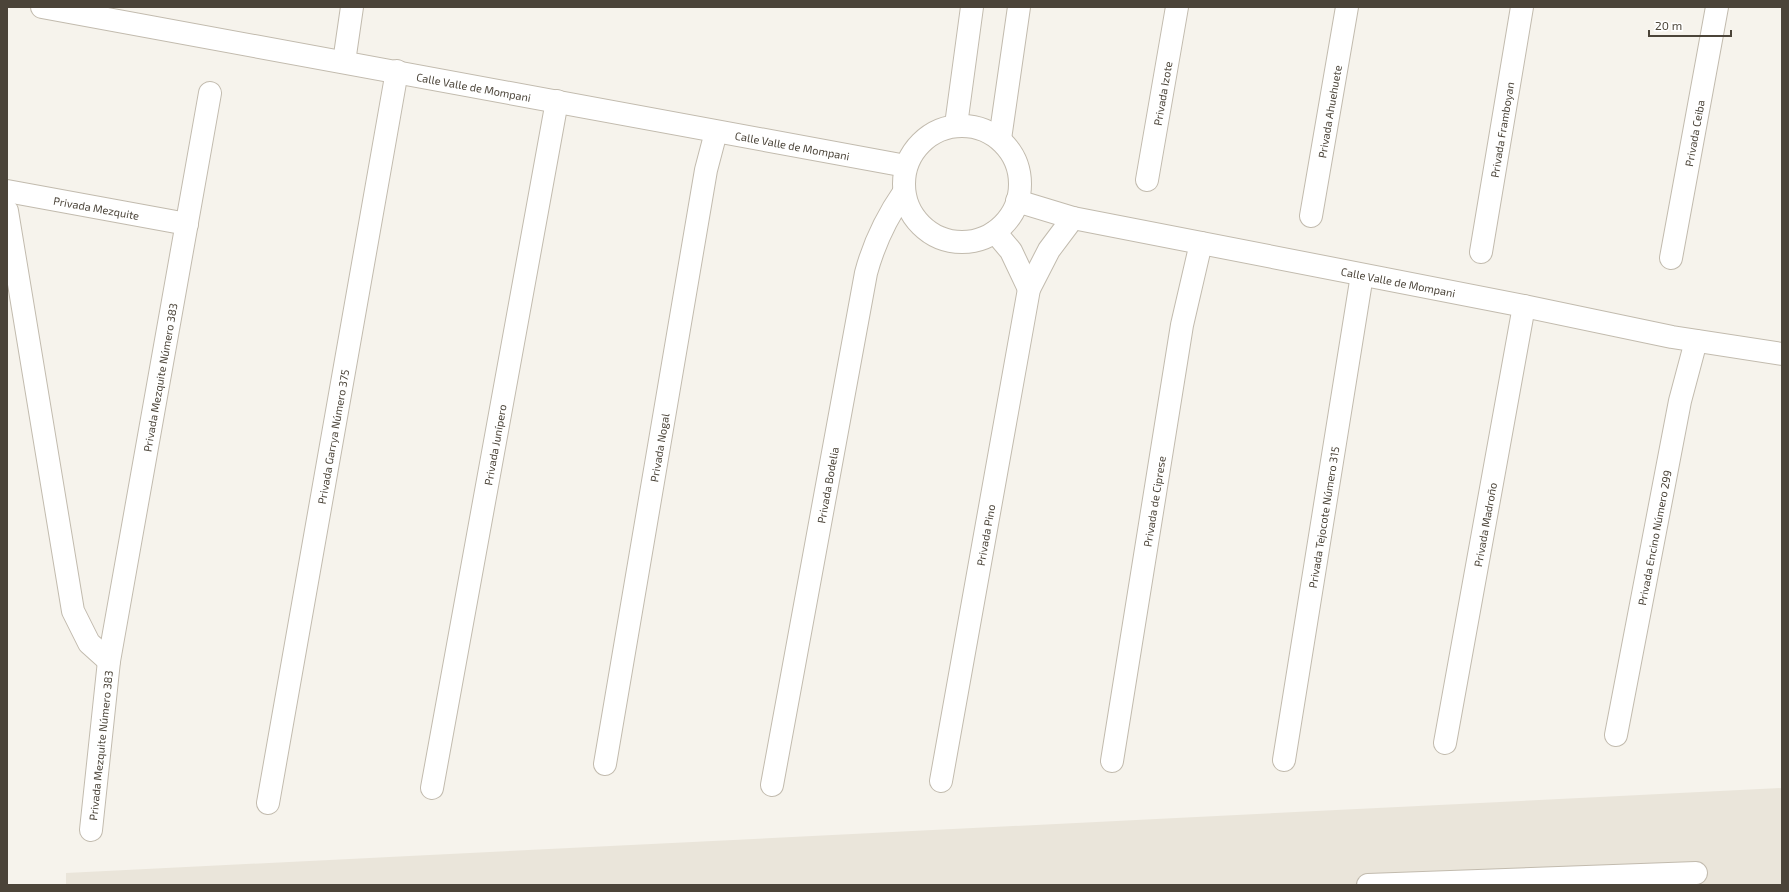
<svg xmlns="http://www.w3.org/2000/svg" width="1789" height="892" font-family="'Exo 2',sans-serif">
  <rect width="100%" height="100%" fill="#f6f3ec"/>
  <path fill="#eae5da" d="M1782,788V885H66V873Z"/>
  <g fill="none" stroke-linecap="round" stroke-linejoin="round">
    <g stroke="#c2bbae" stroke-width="24">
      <g id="minor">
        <path id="s1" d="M42,7L906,166"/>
        <path d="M344,62L352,7"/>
        <path d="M956,125L972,7"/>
        <circle cx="962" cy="184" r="58"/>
        <path d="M1000,139L1019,7"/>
        <path id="s2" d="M1147,180L1177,7"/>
        <path id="s3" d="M7,191L187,224"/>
        <path id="s4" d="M1017,201L1073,218L1524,306L1672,337L1782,354"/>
        <path d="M7,211L73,611L89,643L109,661"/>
        <path id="s5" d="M1311,216L1347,7"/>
        <path d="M995,232L1011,251L1029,289"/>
        <path id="s6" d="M1481,252L1522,7"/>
        <path id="s7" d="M1671,258L1717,7"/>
        <path id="s8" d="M1616,735L1680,401L1696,341"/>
        <path id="s9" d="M1445,743L1524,306"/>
        <path id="s10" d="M1284,760L1362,275"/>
        <path id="s11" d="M1112,761L1182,325L1201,243"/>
        <path id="s12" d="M605,764L706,170L716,132"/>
        <path id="s13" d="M941,781L1029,289L1049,250L1073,218"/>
        <path id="s14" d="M772,785L866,273C874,243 886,218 904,192"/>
        <path id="s15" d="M432,788L557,101"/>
        <path id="s16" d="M268,803L397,71"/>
        <path id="s17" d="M91,830L109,661L210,93"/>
        <path d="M1368,885L1696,873"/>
      </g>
    </g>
    <use href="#minor" stroke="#fff" stroke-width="22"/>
  </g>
  <g text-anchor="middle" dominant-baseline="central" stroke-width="3" stroke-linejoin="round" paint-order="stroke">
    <g font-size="11" fill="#4b4439" stroke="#fff">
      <text stroke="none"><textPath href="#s1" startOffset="439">Calle Valle de Mompani</textPath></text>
      <text stroke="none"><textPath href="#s2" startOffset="88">Privada Izote</textPath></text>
      <text stroke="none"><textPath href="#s5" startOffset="106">Privada Ahuehuete</textPath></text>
      <text stroke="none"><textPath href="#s6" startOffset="124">Privada Framboyan</textPath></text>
      <text stroke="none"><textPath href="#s7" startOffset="127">Privada Ceiba</textPath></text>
      <text stroke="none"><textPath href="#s1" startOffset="763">Calle Valle de Mompani</textPath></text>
      <text stroke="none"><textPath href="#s3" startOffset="91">Privada Mezquite</textPath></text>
      <text stroke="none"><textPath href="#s4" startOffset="390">Calle Valle de Mompani</textPath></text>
      <text stroke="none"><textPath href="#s17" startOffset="458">Privada Mezquite Número 383</textPath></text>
      <text stroke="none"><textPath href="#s16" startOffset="372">Privada Garrya Número 375</textPath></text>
      <text stroke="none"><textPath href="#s15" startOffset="349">Privada Junípero</textPath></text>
      <text stroke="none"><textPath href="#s12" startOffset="321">Privada Nogal</textPath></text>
      <text stroke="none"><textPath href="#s14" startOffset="305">Privada Bodelia</textPath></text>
      <text stroke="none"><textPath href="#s11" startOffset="263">Privada de Ciprese</textPath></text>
      <text stroke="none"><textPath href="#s10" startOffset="246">Privada Tejocote Número 315</textPath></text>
      <text stroke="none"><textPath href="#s9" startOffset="222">Privada Madroño</textPath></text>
      <text stroke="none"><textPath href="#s13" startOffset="250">Privada Pino</textPath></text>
      <text stroke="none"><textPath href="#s8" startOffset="201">Privada Encino Número 299</textPath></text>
      <text stroke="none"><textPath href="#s17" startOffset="85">Privada Mezquite Número 383</textPath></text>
    </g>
  </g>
  <rect width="1789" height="892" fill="none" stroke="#4b4439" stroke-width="16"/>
  <path d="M1649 30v6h82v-6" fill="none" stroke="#4b4439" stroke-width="2"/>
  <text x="1655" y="30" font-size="12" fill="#4b4439" stroke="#ffffff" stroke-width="3" paint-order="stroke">20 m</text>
</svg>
